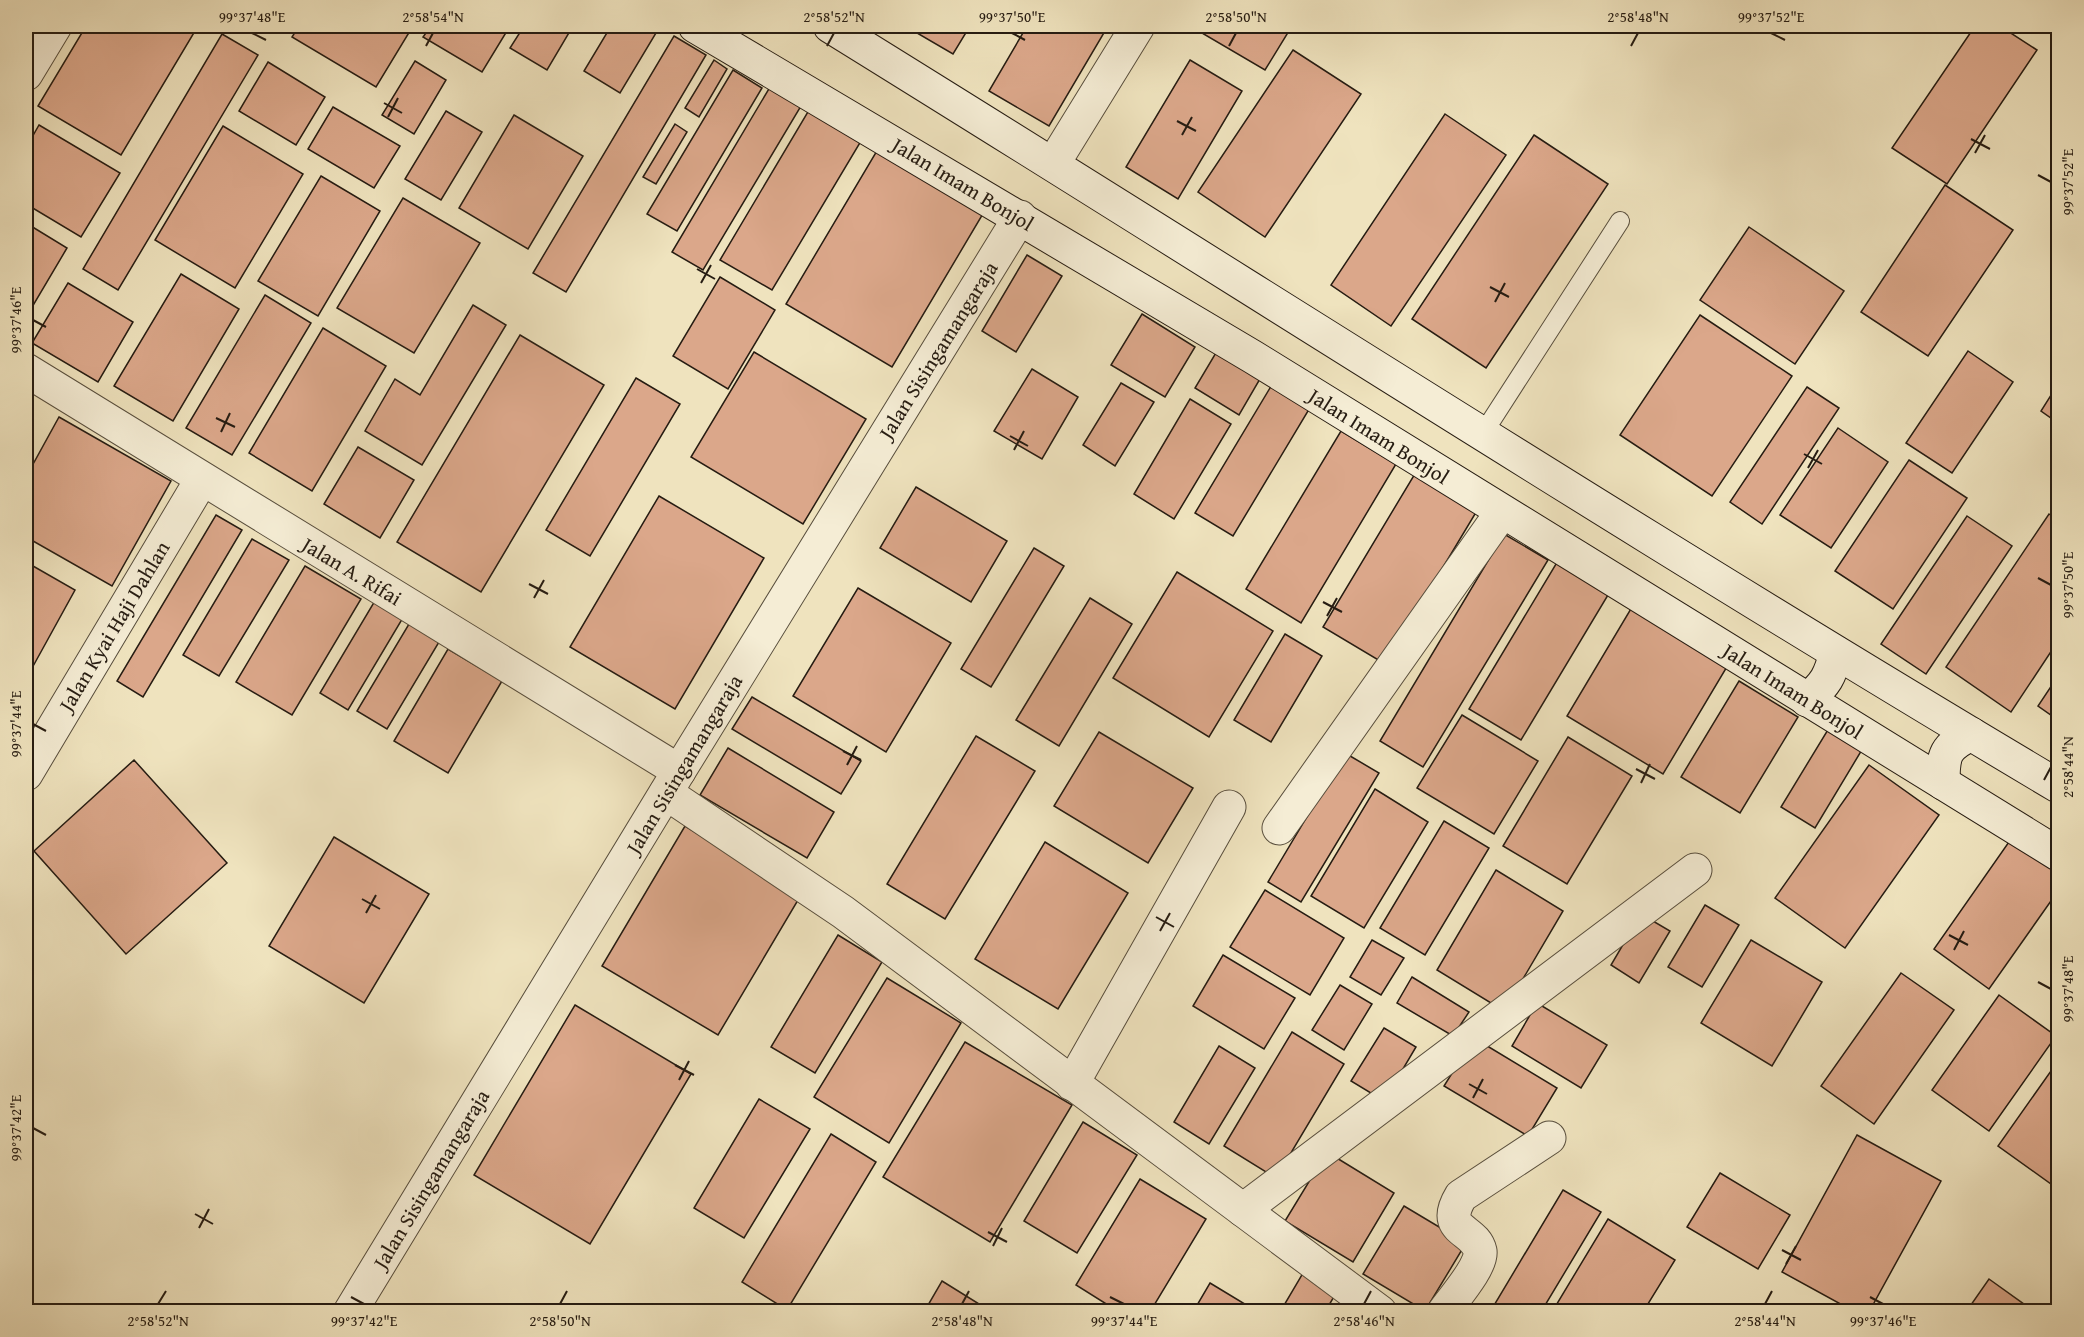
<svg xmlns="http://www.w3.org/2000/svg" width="2084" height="1337" font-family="'Gentium Book Plus',serif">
  <rect width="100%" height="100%" fill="#efe3be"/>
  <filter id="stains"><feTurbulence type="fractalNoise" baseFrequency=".00333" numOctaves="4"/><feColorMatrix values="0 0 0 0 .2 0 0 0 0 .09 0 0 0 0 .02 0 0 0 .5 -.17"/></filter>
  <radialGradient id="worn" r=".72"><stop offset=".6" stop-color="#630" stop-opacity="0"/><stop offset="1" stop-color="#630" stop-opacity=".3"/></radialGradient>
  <g fill="#dba78a" stroke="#261c12" stroke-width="1.5">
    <path d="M86,26H198L121,155L38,106Z"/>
    <path d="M299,26H413L376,87L292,37Z"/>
    <path d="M431,26H510L482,72L423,37Z"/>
    <path d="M524,26H573L547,70L510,48Z"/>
    <path d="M611,26H656L659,28L620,93L584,71Z"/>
    <path d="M905,26H970L953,54Z"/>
    <path d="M1027,26H1108L1049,126L989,91Z"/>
    <path d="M1190,26H1292L1265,70Z"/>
    <path d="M1975,26H2000L2037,50L1947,184L1892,148Z"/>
    <path d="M222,34L258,55L118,290L83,269Z"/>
    <path d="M674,36L706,55L566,292L533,273Z"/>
    <path d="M1293,50L1361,94L1265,237L1198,192Z"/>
    <path d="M714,60L727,69L699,117L685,108Z"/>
    <path d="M1190,60L1242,91L1178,199L1126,167Z"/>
    <path d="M415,61L446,80L414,134L382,115Z"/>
    <path d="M268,62L325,97L296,145L239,111Z"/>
    <path d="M733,70L762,88L677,231L647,214Z"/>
    <path d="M770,87L801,106L703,270L672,252Z"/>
    <path d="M812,105L864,136L772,290L720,260Z"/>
    <path d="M333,107L400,146L374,188L308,149Z"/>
    <path d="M446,111L482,132L441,200L405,179Z"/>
    <path d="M1445,114L1506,155L1391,326L1331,285Z"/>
    <path d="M514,115L583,156L528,249L459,208Z"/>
    <path d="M675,124L687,132L656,184L643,177Z"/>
    <path d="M39,125L120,173L81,237L26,204V148Z"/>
    <path d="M223,126L303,174L235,288L155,240Z"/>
    <path d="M1534,135L1608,184L1486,368L1412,319Z"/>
    <path d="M878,149L984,212L892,367L786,304Z"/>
    <path d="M321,176L380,211L318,316L258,281Z"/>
    <path d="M1945,185L2013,230L1928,356L1861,312Z"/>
    <path d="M403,198L480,243L414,353L337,308Z"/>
    <path d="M26,223L67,248L28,314L26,313Z"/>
    <path d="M1749,227L1844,291L1795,364L1700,300Z"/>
    <path d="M1027,255L1062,276L1016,352L982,331Z"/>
    <path d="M181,274L239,309L173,421L114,386Z"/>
    <path d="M720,277L775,310L728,389L673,356Z"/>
    <path d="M68,283L133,322L98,382L32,343Z"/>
    <path d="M265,295L311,323L232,455L186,428Z"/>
    <path d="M473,305L506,325L422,465L365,431L395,379L420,395Z"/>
    <path d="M1142,314L1195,347L1165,397L1111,365Z"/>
    <path d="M1700,315L1792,376L1712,496L1620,435Z"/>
    <path d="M323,328L386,366L312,491L249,453Z"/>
    <path d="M520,335L604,385L481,592L397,542Z"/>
    <path d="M1220,346L1264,372L1239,415L1195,388Z"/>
    <path d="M1968,351L2013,382L1952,473L1906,443Z"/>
    <path d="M754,352L866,419L803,524L691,457Z"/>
    <path d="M1032,369L1078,397L1042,459L994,431Z"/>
    <path d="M636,378L680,404L590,556L546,530Z"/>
    <path d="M1121,383L1154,402L1115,466L1083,445Z"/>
    <path d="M1273,383L1311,406L1233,536L1195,513Z"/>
    <path d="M2058,384V423L2041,411Z"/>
    <path d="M1807,387L1839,408L1762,524L1730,502Z"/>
    <path d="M1190,399L1231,424L1174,519L1134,494Z"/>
    <path d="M59,417L171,481L112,586L26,537V477Z"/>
    <path d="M1838,428L1888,462L1831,548L1780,515Z"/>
    <path d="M1341,431L1396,464L1301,623L1246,589Z"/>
    <path d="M358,447L414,480L380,538L324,504Z"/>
    <path d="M1909,460L1967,498L1893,609L1835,571Z"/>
    <path d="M1416,472L1478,509L1385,664L1323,627Z"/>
    <path d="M916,487L1007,541L971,602L880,548Z"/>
    <path d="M659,496L764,558L675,709L570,647Z"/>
    <path d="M2049,514L2058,520V641L2011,712L1946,667Z"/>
    <path d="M216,515L242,530L143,697L117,681Z"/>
    <path d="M1967,516L2012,546L1926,674L1881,644Z"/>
    <path d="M1504,534L1548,560L1423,767L1380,741Z"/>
    <path d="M252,539L289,560L219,676L183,655Z"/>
    <path d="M1034,548L1064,566L991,687L961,669Z"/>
    <path d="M1559,559L1611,590L1521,740L1469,709Z"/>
    <path d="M26,562L75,590L26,679Z"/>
    <path d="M305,566L361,599L292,715L236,682Z"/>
    <path d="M1177,572L1273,631L1209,737L1113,678Z"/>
    <path d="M858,588L951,643L886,752L793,696Z"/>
    <path d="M1090,598L1132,624L1059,746L1016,720Z"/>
    <path d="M376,599L404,616L348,710L320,693Z"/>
    <path d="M1632,607L1728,665L1663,774L1567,716Z"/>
    <path d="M412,619L442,637L387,729L357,711Z"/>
    <path d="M1285,634L1322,656L1271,742L1234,720Z"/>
    <path d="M448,649L502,681L448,773L394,741Z"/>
    <path d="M2058,676V720L2038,706Z"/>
    <path d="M1739,681L1798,717L1740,813L1681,777Z"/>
    <path d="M752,697L861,761L841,794L732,729Z"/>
    <path d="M1462,715L1538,761L1494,834L1417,788Z"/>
    <path d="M1829,728L1863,748L1815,828L1781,807Z"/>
    <path d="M1099,732L1193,788L1148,863L1054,806Z"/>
    <path d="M976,736L1035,771L945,919L887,884Z"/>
    <path d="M1568,737L1632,776L1567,884L1503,846Z"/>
    <path d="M728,748L834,812L807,858L700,795Z"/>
    <path d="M1345,753L1379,773L1301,902L1268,882Z"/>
    <path d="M134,760L227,863L126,954L34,851Z"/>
    <path d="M1869,765L1939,815L1845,948L1775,898Z"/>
    <path d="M1375,789L1428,822L1364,928L1311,896Z"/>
    <path d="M1444,821L1489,848L1425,955L1380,928Z"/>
    <path d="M685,826L801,895L718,1035L602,966Z"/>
    <path d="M334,837L429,894L364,1003L269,946Z"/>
    <path d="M2011,839L2058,873V891L1989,989L1934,949Z"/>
    <path d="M1045,842L1128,893L1058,1009L975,959Z"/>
    <path d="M1496,870L1563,911L1504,1011L1437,970Z"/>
    <path d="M1265,890L1344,938L1310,995L1230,947Z"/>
    <path d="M1705,905L1739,925L1702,987L1668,967Z"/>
    <path d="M1641,914L1670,931L1639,983L1611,965Z"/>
    <path d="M838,935L882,962L815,1073L771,1047Z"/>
    <path d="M1372,940L1404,958L1381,995L1350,977Z"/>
    <path d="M1751,940L1822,982L1772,1066L1701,1023Z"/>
    <path d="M1223,955L1295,998L1264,1049L1193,1006Z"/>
    <path d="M1901,973L1954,1010L1874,1124L1821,1086Z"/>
    <path d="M1412,977L1469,1012L1453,1036L1397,1003Z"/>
    <path d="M887,978L961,1023L889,1143L814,1097Z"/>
    <path d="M1340,985L1372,1004L1344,1050L1312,1030Z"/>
    <path d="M1999,995L2056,1036L1989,1131L1932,1090Z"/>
    <path d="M1537,1003L1607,1045L1581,1088L1512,1046Z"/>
    <path d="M575,1005L691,1074L590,1244L474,1175Z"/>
    <path d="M1384,1028L1416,1047L1384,1101L1351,1081Z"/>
    <path d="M1292,1032L1344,1064L1276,1178L1224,1146Z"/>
    <path d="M1474,1038L1557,1088L1528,1136L1444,1086Z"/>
    <path d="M965,1042L1072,1105L990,1242L883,1177Z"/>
    <path d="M1219,1046L1255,1068L1209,1144L1174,1122Z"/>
    <path d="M2058,1061V1189L1998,1146Z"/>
    <path d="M759,1099L810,1129L744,1238L694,1208Z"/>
    <path d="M1083,1122L1137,1155L1077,1253L1024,1221Z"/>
    <path d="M831,1134L876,1162L787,1310L742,1282Z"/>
    <path d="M1857,1135L1941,1181L1869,1312H1855L1782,1272Z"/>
    <path d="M1327,1152L1394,1193L1353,1262L1285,1221Z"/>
    <path d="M1720,1173L1790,1215L1758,1269L1687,1227Z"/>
    <path d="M1140,1179L1206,1219L1150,1312H1119L1076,1285Z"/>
    <path d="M1563,1190L1601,1212L1541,1312H1490Z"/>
    <path d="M1404,1206L1466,1243L1425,1311L1363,1274Z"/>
    <path d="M1608,1219L1675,1260L1643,1312H1552Z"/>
    <path d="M1306,1268L1339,1288L1325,1312H1280Z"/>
    <path d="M1989,1279L2035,1312H1966Z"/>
    <path d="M942,1281L992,1312H924Z"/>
    <path d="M1210,1283L1258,1312H1193Z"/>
    <path d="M1342,1305L1353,1312H1339Z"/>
  </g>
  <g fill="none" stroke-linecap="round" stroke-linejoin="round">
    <g stroke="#584e3d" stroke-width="20">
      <path id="service" d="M1482,435L1620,221"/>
    </g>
    <g stroke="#584e3d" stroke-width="35">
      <g id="minor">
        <path d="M26,74L55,26"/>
        <path d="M26,370L679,771"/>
        <path d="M26,774L202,479"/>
        <path d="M666,793L843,912L1380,1312"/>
        <path d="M1279,828L1502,512"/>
        <path d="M1072,1084L1229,807"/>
        <path d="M1243,1210L1695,870"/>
        <path d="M1444,1312C1453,1299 1483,1265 1480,1251C1475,1228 1439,1232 1461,1196L1549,1138"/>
      </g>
    </g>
    <g stroke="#584e3d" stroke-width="35">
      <g id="tertiary">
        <path d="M1053,164L1138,26"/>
        <path d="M350,1312L679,771L1020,217"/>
      </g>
    </g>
    <g stroke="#261c12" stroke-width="35">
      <g id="secondary">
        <path d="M695,26L1253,357L2058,854"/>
        <path d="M830,26C1239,279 1644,540 2058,786"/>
        <path d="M1807,700C1826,684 1830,676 1836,653"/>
        <path d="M1943,783C1943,754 1945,747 1971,734"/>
      </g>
    </g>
    <use href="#service" stroke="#f5edd5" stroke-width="18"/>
    <use href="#minor" stroke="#f5edd5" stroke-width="33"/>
    <use href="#tertiary" stroke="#f5edd5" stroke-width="33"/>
    <use href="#secondary" stroke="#f5edd5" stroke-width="33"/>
  </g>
  <path fill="none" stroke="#261c12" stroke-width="2" d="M252,33L266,40M1012,33L1025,40M1771,33L1785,40M426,46L433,33M827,46L834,33M1229,46L1236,33M1631,46L1638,33M384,103L402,113M388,117L398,98M1177,121L1196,131M1182,135L1192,117M1971,139L1990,149M1975,153L1985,135M2038,175L2051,182M697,269L715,279M701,283L711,265M1490,287L1509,297M1495,302L1505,283M33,320L46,327M216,418L235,427M221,432L230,413M1010,436L1028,446M1014,450L1024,431M1804,454L1822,464M1808,468L1818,450M2038,578L2051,585M529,584L548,594M534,598L544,580M1323,602L1342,612M1327,616L1337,598M33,724L46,731M843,751L861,760M847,765L857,746M1636,769L1655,779M2044,780L2051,767M1641,783L1650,764M362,899L380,909M366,913L376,895M1156,917L1174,927M1160,931L1170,913M1949,935L1968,945M1954,950L1964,931M2038,982L2051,989M675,1065L694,1075M679,1080L689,1061M1469,1084L1487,1094M1473,1098L1483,1079M33,1128L46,1135M195,1214L213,1224M199,1228L209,1209M988,1232L1007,1242M993,1246L1002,1228M1782,1250L1801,1260M1786,1264L1796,1246M351,1297L364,1304M1110,1297L1124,1304M1870,1297L1883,1304M158,1304L166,1291M560,1304L567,1291M962,1304L969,1291M1364,1304L1371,1291M1765,1304L1772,1291"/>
  <g text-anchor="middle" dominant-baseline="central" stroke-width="4.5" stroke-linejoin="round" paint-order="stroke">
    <g font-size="21" fill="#261c12" stroke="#f5edd5">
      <text transform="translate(963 184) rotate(31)">Jalan Imam Bonjol</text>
      <text transform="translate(938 350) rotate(-58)">Jalan Sisingamangaraja</text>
      <text transform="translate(1379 436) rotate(32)">Jalan Imam Bonjol</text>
      <text transform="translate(352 571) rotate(31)">Jalan A. Rifai</text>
      <text transform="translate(114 626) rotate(-59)">Jalan Kyai Haji Dahlan</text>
      <text transform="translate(1793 691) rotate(32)">Jalan Imam Bonjol</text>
      <text transform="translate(684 764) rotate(-59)">Jalan Sisingamangaraja</text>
      <text transform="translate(431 1179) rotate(-59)">Jalan Sisingamangaraja</text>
    </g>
  </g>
  <rect width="2084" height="1337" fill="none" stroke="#efe3be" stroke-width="66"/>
  <rect x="33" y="33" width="2018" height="1271" fill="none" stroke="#261c12" stroke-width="2"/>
  <g font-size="15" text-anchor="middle" fill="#261c12">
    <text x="252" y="22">99°37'48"E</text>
    <text x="433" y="22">2°58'54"N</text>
    <text x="834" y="22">2°58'52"N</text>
    <text x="1012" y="22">99°37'50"E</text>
    <text x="1236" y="22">2°58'50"N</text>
    <text x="1638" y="22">2°58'48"N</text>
    <text x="1771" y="22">99°37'52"E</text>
    <text transform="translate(2068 182) rotate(-90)" y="5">99°37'52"E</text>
    <text transform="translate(16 320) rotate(-90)" y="5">99°37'46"E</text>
    <text transform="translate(2068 585) rotate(-90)" y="5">99°37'50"E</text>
    <text transform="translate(16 724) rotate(-90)" y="5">99°37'44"E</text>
    <text transform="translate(2068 767) rotate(-90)" y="5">2°58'44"N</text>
    <text transform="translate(2068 989) rotate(-90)" y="5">99°37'48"E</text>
    <text transform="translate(16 1128) rotate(-90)" y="5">99°37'42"E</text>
    <text x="158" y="1326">2°58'52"N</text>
    <text x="364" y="1326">99°37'42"E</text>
    <text x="560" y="1326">2°58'50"N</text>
    <text x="962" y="1326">2°58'48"N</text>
    <text x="1124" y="1326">99°37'44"E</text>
    <text x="1364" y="1326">2°58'46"N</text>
    <text x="1765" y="1326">2°58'44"N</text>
    <text x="1883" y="1326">99°37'46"E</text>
  </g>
  <rect width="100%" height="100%" filter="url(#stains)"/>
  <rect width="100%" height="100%" fill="url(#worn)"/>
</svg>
